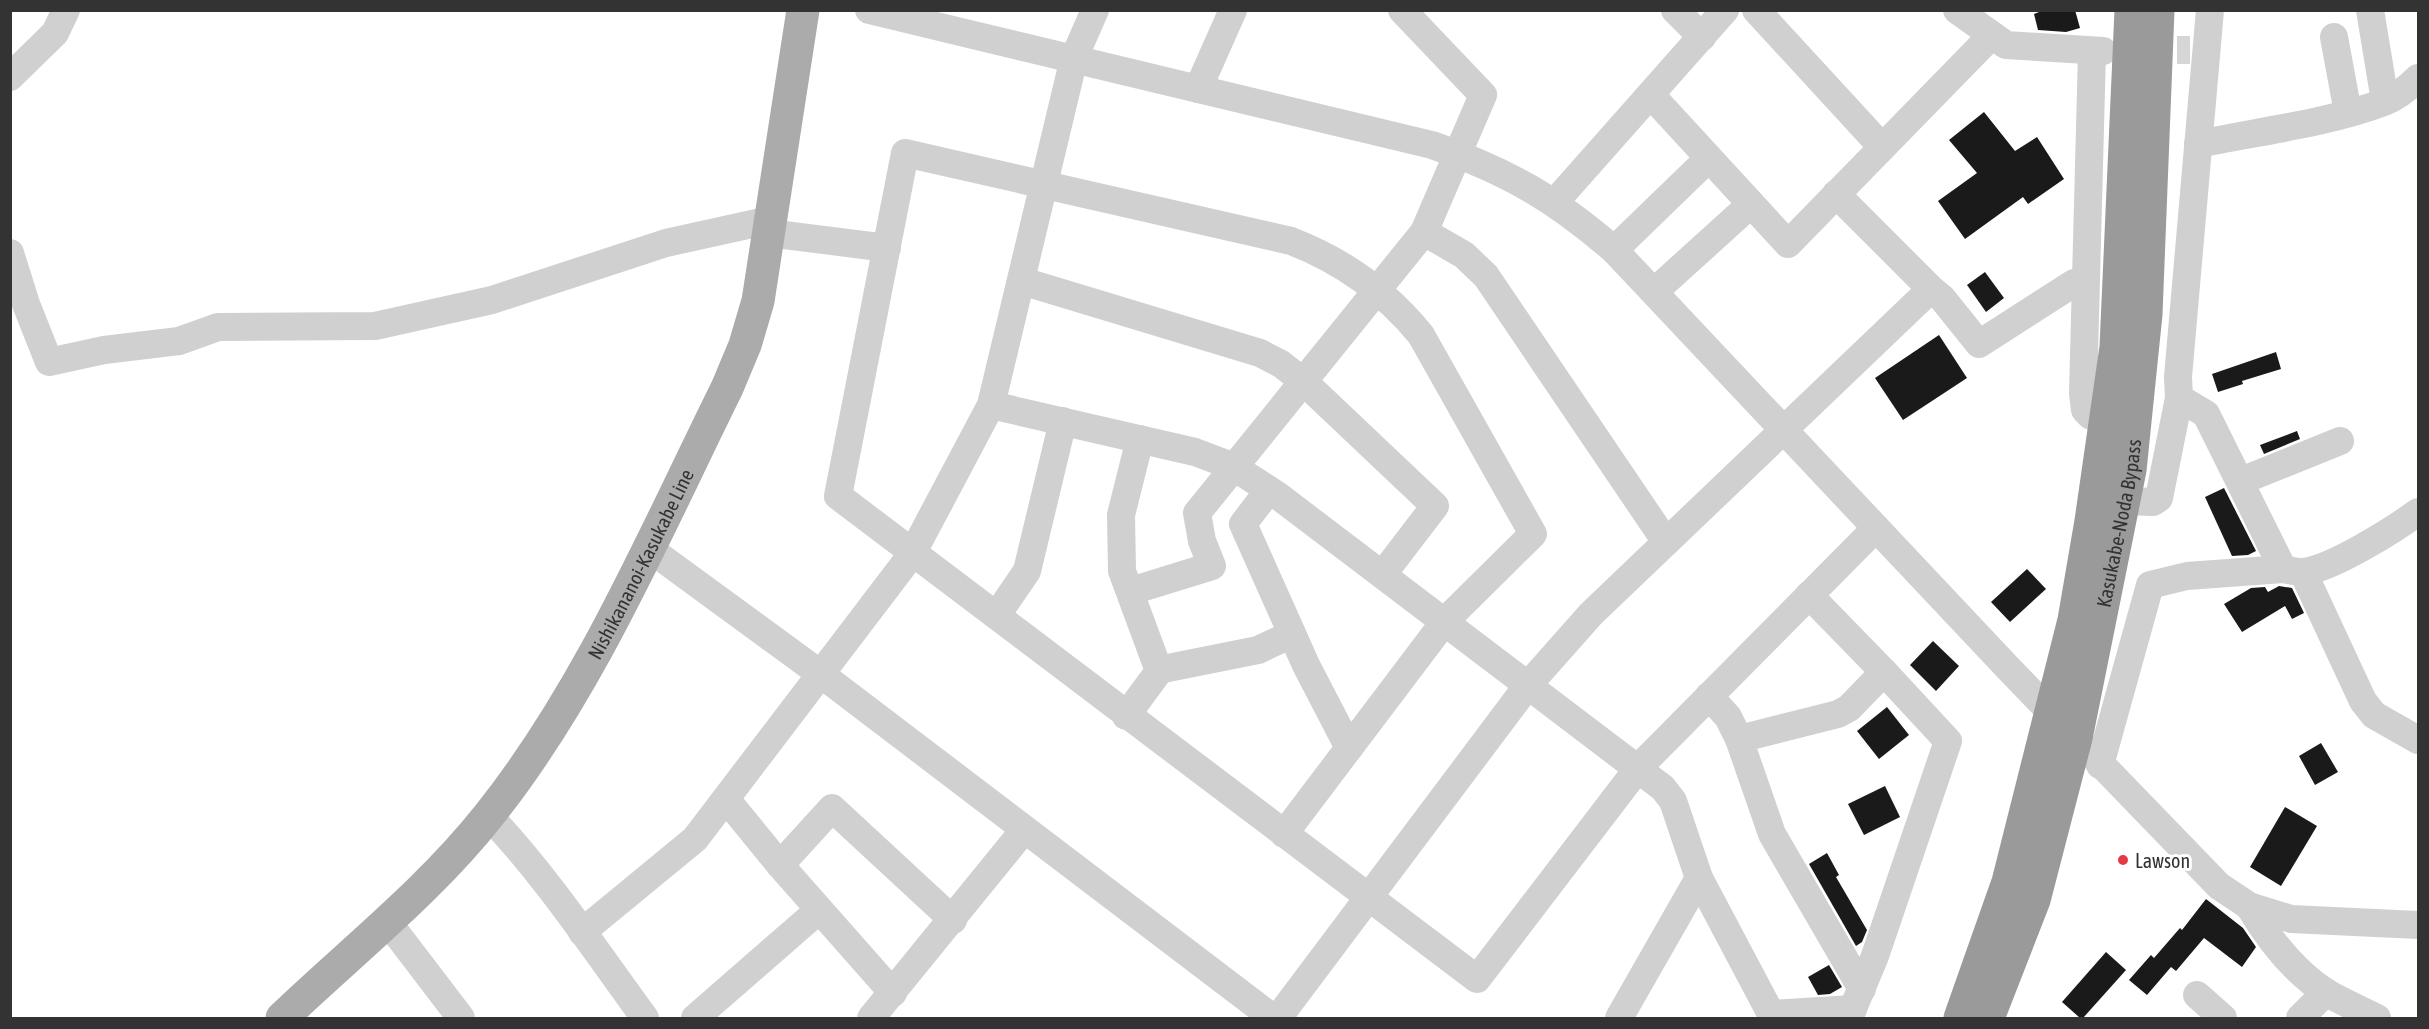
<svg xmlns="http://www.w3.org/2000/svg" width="2429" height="1029" font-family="'Asap Condensed',sans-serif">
  <rect width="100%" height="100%" fill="#fff"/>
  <g fill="#1a1a1a">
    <path d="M2044,10H2075L2080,28L2066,32L2038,30L2034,14Z"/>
    <path d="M1984,112L2015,151L2037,137L2064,179L2028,204L2023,197L1965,239L1938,201L1977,173L1949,140Z"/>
    <path d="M1985,272L2004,298L1986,312L1967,285Z"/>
    <path d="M1939,335L1967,378L1903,420L1875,378Z"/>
    <path d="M2276,352L2281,369L2242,381L2243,384L2218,392L2212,374Z"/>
    <path d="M2297,431L2300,439L2264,454L2260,445Z"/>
    <path d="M2224,488L2256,551L2248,555L2232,556L2205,497Z"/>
    <path d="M2027,569L2046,589L2010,622L1991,602Z"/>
    <path d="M2279,586L2292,588L2304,613L2292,619L2285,606L2242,632L2224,604L2251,588L2265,587L2268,592Z"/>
    <path d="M1933,641L1959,666L1936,691L1910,665Z"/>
    <path d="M1887,707L1909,735L1879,759L1857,731Z"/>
    <path d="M2321,743L2338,772L2315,785L2299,756Z"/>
    <path d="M1885,786L1900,817L1864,835L1848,804Z"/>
    <path d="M2285,807L2317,826L2281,886L2250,867Z"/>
    <path d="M1827,853L1839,875L1836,877L1867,930L1862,942L1856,946L1809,864Z"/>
    <path d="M2206,899L2243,928L2256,947L2242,967L2204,938L2176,971L2171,967L2147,995L2129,980L2151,955L2154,958L2180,928L2182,930Z"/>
    <path d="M2106,952L2126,970L2083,1018H2080L2062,1002Z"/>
    <path d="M1829,965L1842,987L1830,994L1818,995L1808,977Z"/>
  </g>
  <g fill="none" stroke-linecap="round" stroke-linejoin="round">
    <path stroke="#d6d6d6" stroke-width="28" stroke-dasharray="28 14" stroke-linecap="butt" d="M2135,50H2190"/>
    <g stroke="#d0d0d0" stroke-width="28">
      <path d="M869,10L1432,145C1507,171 1554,198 1614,250L2009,669L2219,886L2249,906L2291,919L2418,925"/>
      <path d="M1675,10L1702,37"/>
      <path d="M1756,10L1882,147"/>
      <path d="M1957,10L2006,45L2103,51"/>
      <path d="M2370,10L2385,101"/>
      <path d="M2334,37L2348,113"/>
      <path d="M2092,52L2083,393L2085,410L2091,416L2107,419"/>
      <path d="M10,77L55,33L66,10"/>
      <path d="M1198,89L1233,10"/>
      <path d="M1651,95L1788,244L1992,35"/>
      <path d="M2198,144C2255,132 2330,123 2384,102C2397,97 2408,88 2418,78"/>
      <path d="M1555,202L1725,10"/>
      <path d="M1424,232L1464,255L1486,276L1666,542"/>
      <path d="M768,233L887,248"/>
      <path d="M1614,250L1708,159"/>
      <path d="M10,253L26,304L49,362L104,350L179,341L218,327L375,326L492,300L666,243L770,220"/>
      <path d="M1022,281L1260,353L1281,364L1303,381L1435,506L1383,574"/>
      <path d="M1931,289L1942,298L1979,344L2074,283"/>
      <path d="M1655,291L1751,204"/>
      <path d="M2179,398L2206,414L2283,569C2289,570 2296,572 2302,572C2330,570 2395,529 2418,512"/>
      <path d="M991,405L1195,452L1232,466L1277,495L1663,788L1673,801L1699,878L1771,1014L1853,1009"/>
      <path d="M2241,481L2340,441"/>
      <path d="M1269,490L1243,524L1306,665L1349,748"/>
      <path d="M2125,501L2153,502L2159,498L2179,398L2178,377L2210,10"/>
      <path d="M647,547L822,675L1273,1018"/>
      <path d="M2303,572L2363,701L2374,715L2418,740"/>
      <path d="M1131,591L1212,566L1202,541L1197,513L1424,232L1483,95L1402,10"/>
      <path d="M997,615L1027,571L1063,421"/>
      <path d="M1158,670L1258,650L1292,634"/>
      <path d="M1709,696L1728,717L1739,739L1838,714L1849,708L1884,672L1809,595"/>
      <path d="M1126,716L1159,671L1122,571L1121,515L1140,439"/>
      <path d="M1739,739L1772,834L1862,989"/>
      <path d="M2100,765L2150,585L2187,576L2283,569"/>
      <path d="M726,799L780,865L893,993"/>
      <path d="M489,816C547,877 595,950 645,1018"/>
      <path d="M1284,834L1445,621L1533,534L1421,335C1386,292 1343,261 1291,241L905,153L838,496L1477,979L1639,767L1876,528"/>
      <path d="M780,865L832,808L953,920"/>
      <path d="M2249,906C2268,938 2294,972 2327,993C2343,1002 2361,1010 2377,1018"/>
      <path d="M387,921L461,1018"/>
      <path d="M582,932L695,839L912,554L991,405L1074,58L1095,10"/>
      <path d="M2197,995L2223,1018"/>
      <path d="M695,1018L819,910"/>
      <path d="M871,1018L1024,830"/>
      <path d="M1278,1018L1528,685L1591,614L1931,289L1836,194"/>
      <path d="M1619,1018L1699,878"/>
      <path d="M1849,1018L1875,956L1948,741L1884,672"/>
      <path d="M2300,1018L2326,992"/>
    </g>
    <path stroke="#ababab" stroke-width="33" id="s1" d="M282,1018C351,952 429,891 489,815C589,690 656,531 727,388L745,345L758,301L803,10"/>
    <g stroke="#9a9a9a" stroke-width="33">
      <path d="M1960,1018L2008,882L2074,620L2091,521L2116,347L2131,10"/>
      <path id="s2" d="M1988,1018L2034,900L2076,738L2130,470L2146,314L2158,10"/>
    </g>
  </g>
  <circle fill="#e63946" stroke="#fff" stroke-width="2" cx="2123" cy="860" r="6"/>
  <g text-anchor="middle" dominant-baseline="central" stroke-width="6" stroke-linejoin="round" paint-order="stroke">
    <g font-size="20" fill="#333" stroke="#fff">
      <text stroke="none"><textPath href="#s2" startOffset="513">Kasukabe-Noda Bypass</textPath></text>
      <text stroke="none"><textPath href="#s1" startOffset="584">Nishikananoi-Kasukabe Line</textPath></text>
    </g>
    <g font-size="20" fill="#333" stroke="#fff" text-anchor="start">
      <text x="2135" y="860">Lawson</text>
    </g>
  </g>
  <rect width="2429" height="1029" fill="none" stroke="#333333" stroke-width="24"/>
</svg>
